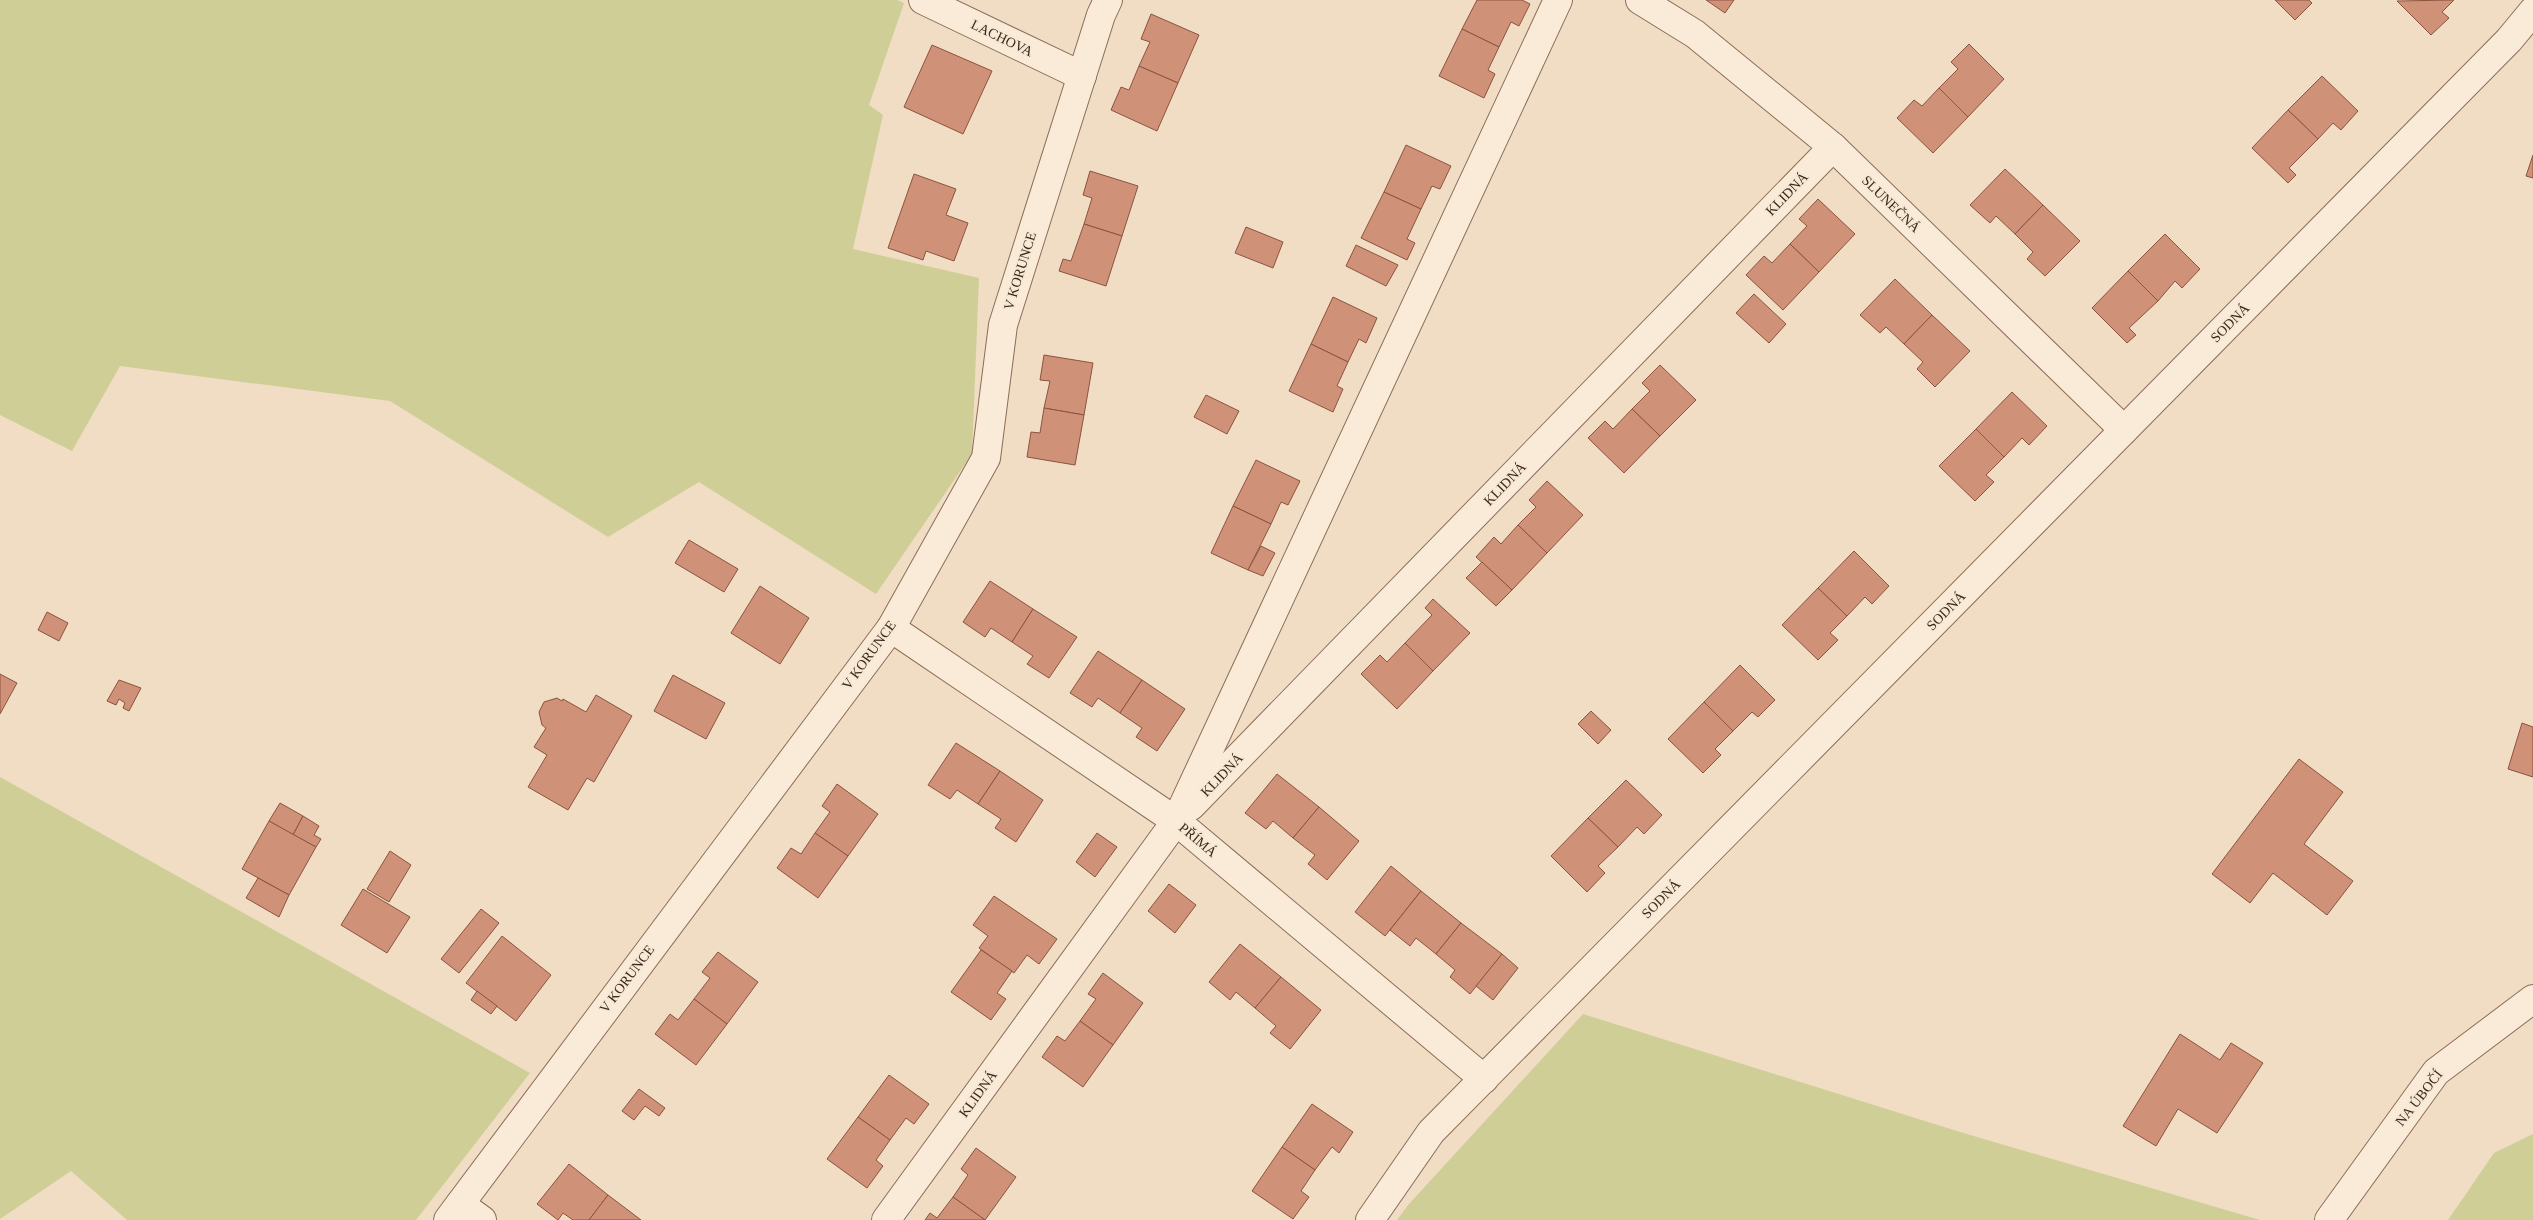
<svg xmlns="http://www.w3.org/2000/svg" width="2533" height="1220" font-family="'Times New Roman',serif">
  <rect width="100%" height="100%" fill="#f0ddc4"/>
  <g fill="#cfce97">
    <path d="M0,0H897L904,3L869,105L883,115L853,249L979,278L972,454L876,594L699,482L608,537L390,401L120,366L72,451L0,415Z"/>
    <path d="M0,777L530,1073L416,1220H127L71,1171L0,1219Z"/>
    <path d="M1583,1014L1960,1132L2260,1220H1397L1409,1204Z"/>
    <path d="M2533,1134V1220H2448L2494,1153Z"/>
  </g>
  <g fill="#d09179" stroke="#8c533e">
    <path d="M1477,0H1522L1530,4L1519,26L1511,22L1499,47L1462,29Z"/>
    <path d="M1706,0H1734L1725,13Z"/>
    <path d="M2275,0H2309L2312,3L2295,20Z"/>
    <path d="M2454,0L2442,12L2449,18L2431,35L2397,1Z"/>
    <path d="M1151,14L1199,35L1178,83L1139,66L1150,42L1141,39Z"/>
    <path d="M1462,29L1499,47L1488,70L1495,74L1484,98L1439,76Z"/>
    <path d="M1969,44L2004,79L1968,117L1939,88L1958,69L1951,62Z"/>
    <path d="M932,45L992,71L963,134L904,107Z"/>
    <path d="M1139,66L1178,83L1157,131L1111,110L1121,87L1129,90Z"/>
    <path d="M2322,76L2358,111L2341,130L2333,123L2318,139L2288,110Z"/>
    <path d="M1939,88L1968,117L1933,153L1897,118L1914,100L1922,106Z"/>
    <path d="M2288,110L2318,139L2289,168L2296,175L2288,183L2252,148Z"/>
    <path d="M1406,145L1451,166L1440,189L1432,186L1421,209L1384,192Z"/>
    <path d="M2533,155V178L2526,176Z"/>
    <path d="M2005,169L2043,205L2015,234L1996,216L1990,223L1970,205Z"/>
    <path d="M1090,171L1138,186L1122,236L1084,224L1092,198L1083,195Z"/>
    <path d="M914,174L956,189L946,215L968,223L954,261L926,251L923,260L888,248Z"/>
    <path d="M1384,192L1421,209L1407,239L1415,243L1407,260L1361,238Z"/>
    <path d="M1818,199L1855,234L1819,272L1790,244L1807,226L1799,219Z"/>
    <path d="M2043,205L2080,241L2045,276L2027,259L2033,252L2015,234Z"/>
    <path d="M1084,224L1122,236L1106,286L1059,271L1063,259L1071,261Z"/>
    <path d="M1246,227L1283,242L1273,268L1235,253Z"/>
    <path d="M2165,234L2200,269L2182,288L2175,281L2158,301L2128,271Z"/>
    <path d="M1790,244L1819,272L1783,310L1746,275L1764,256L1772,263Z"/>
    <path d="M1356,245L1398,265L1386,286L1346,266Z"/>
    <path d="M2128,271L2158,301L2129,328L2136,335L2127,343L2092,308Z"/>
    <path d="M1895,279L1932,315L1904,344L1886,327L1880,333L1860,315Z"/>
    <path d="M1754,294L1786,324L1769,343L1736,313Z"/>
    <path d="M1333,297L1377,318L1366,343L1359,339L1348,362L1311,344Z"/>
    <path d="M1932,315L1970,351L1935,387L1917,369L1923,362L1904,344Z"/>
    <path d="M1311,344L1348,362L1337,386L1343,389L1333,412L1289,391Z"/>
    <path d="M1044,355L1093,363L1084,415L1044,408L1050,381L1040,380Z"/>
    <path d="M1660,365L1696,400L1660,436L1632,409L1650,391L1642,383Z"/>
    <path d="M2012,392L2047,426L2029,445L2022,438L2004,457L1976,429Z"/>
    <path d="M1206,395L1239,411L1227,434L1194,417Z"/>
    <path d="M1044,408L1084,415L1075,465L1027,457L1031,432L1040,433Z"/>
    <path d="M1632,409L1660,436L1624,473L1588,438L1605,421L1613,429Z"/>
    <path d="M1976,429L2004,457L1986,475L1994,482L1975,501L1939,466Z"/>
    <path d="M1256,460L1300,481L1288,505L1281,502L1271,524L1233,506Z"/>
    <path d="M1547,481L1583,515L1547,553L1518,525L1536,507L1529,500Z"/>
    <path d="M1233,506L1271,524L1248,570L1211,553Z"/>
    <path d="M1518,525L1547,553L1512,590L1476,557L1494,537L1501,544Z"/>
    <path d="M689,540L738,569L724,592L675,563Z"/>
    <path d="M1261,546L1275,553L1263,576L1248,570Z"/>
    <path d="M1854,551L1889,586L1872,604L1865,597L1847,616L1818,588Z"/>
    <path d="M1482,562L1512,590L1496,606L1466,578Z"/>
    <path d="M990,581L1033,609L1012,642L991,628L985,637L963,622Z"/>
    <path d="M760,586L809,618L780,664L731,633Z"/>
    <path d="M1818,588L1847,616L1830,633L1838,640L1818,660L1782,625Z"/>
    <path d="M1433,599L1470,633L1433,671L1405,643L1432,615L1425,608Z"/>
    <path d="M1033,609L1077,637L1049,678L1027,664L1033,656L1012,642Z"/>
    <path d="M47,612L68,623L59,641L38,630Z"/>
    <path d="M1405,643L1433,671L1397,709L1361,674L1380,655L1387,662Z"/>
    <path d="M1098,651L1142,680L1120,713L1098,698L1092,707L1070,693Z"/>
    <path d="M1740,665L1775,700L1758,717L1752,712L1733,731L1704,702Z"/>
    <path d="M0,674L17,683L0,714Z"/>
    <path d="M673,675L725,703L706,739L654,711Z"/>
    <path d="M119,680L141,688L129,711L123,708L125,703L119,699L116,705L107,701Z"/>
    <path d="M1142,680L1185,709L1157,751L1136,737L1142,728L1120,713Z"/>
    <path d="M596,695L632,716L594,782L587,778L568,810L528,787L547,755L534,747L546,728L542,725L539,712L544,702L557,698L562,701L563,699L586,712Z"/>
    <path d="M1704,702L1733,731L1715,749L1721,755L1703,773L1668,739Z"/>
    <path d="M1591,711L1611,730L1598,744L1578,724Z"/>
    <path d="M2522,723L2533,727V777L2508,769Z"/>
    <path d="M956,743L1000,771L978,804L957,790L950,799L928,785Z"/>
    <path d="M2299,759L2343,792L2304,844L2353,881L2327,915L2273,873L2250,903L2212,874Z"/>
    <path d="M1000,771L1043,800L1016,842L995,828L1001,819L978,804Z"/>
    <path d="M1277,774L1319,807L1293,838L1273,821L1266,829L1245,813Z"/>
    <path d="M1626,780L1662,815L1644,834L1637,827L1618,847L1588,818Z"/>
    <path d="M837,784L878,814L848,856L815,833L830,812L822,806Z"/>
    <path d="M280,803L303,816L293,835L269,821Z"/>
    <path d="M1319,807L1359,841L1327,880L1308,864L1315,855L1293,838Z"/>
    <path d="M303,816L319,826L314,835L321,839L316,847L293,835Z"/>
    <path d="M1588,818L1618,847L1598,866L1605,873L1587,892L1551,856Z"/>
    <path d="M269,821L316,847L289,895L242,869Z"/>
    <path d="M815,833L848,856L818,898L777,868L791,848L801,854Z"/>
    <path d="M1097,833L1117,847L1095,877L1076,862Z"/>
    <path d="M390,851L411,865L389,902L367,889Z"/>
    <path d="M1391,866L1421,891L1385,936L1355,912Z"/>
    <path d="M258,878L289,895L279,917L246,898Z"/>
    <path d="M1169,884L1196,905L1175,933L1148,911Z"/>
    <path d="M363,889L410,917L387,953L341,925Z"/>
    <path d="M1421,891L1461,923L1436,954L1416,938L1410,946L1390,930Z"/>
    <path d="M994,896L1057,939L1039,964L1027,955L1014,973L979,948L988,936L973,925Z"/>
    <path d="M481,909L499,923L459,973L441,959Z"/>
    <path d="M1461,923L1502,954L1470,994L1450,977L1455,970L1436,954Z"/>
    <path d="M502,936L551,975L516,1021L466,983Z"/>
    <path d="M1240,944L1281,977L1255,1008L1236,992L1230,1000L1209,982Z"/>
    <path d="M981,950L1012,971L997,993L1006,999L991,1020L951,992Z"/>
    <path d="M718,952L758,982L727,1024L694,999L710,978L702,972Z"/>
    <path d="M1502,954L1518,968L1493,1000L1476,986Z"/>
    <path d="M1103,973L1143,1003L1113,1045L1080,1021L1096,999L1088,994Z"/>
    <path d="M1281,977L1321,1010L1290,1049L1270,1033L1276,1026L1255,1008Z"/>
    <path d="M477,991L497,1006L491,1014L471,1000Z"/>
    <path d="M694,999L727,1024L696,1065L655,1034L670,1014L678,1020Z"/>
    <path d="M1080,1021L1113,1045L1083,1087L1042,1057L1057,1036L1065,1041Z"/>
    <path d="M2180,1034L2220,1060L2231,1043L2263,1063L2217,1133L2178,1109L2156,1146L2123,1126Z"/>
    <path d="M889,1075L929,1104L914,1124L906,1118L890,1140L858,1117Z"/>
    <path d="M639,1089L665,1108L659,1116L645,1106L634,1120L622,1111Z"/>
    <path d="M1312,1104L1353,1132L1339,1153L1332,1147L1315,1170L1282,1147Z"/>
    <path d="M858,1117L890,1140L876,1160L883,1166L867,1188L827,1159Z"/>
    <path d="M1282,1147L1315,1170L1301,1191L1309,1197L1293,1219L1252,1191Z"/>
    <path d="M976,1148L1016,1177L985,1220L953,1197L968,1175L961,1169Z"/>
    <path d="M569,1164L608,1195L589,1220H573L563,1213L558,1220L537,1204Z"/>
    <path d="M608,1195L641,1220H589Z"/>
    <path d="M953,1197L985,1220H925L930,1213L937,1218Z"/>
  </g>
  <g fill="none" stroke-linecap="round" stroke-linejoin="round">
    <g stroke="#8c6d5a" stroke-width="30">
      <g id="minor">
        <path d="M923,0L1082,76"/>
        <path d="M1640,0L1695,34L1833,147L2124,430"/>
        <path d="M891,628L1176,821L1484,1079"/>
        <path d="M1191,806L1833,147"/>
        <path d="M460,1204L482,1220"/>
        <path d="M448,1220L891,628L986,458L1003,325L1101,15L1108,0"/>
        <path d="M886,1220L1176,821L1558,0"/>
        <path d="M1370,1220L1431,1132L2509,40L2533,11"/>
        <path d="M2329,1220L2436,1072L2533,999"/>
      </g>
    </g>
    <use href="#minor" stroke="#faebd8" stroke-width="28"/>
  </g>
  <g text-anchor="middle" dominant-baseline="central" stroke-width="4" stroke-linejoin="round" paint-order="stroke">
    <g font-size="14" fill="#3b281e" stroke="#f7e8d4">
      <text transform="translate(1002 38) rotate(26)">LACHOVA</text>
      <text transform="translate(1787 194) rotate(-46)">KLIDNÁ</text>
      <text transform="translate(1891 204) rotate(44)">SLUNEČNÁ</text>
      <text transform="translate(1020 271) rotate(-73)">V KORUNCE</text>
      <text transform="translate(2230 323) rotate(-45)">SODNÁ</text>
      <text transform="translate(1505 484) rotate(-46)">KLIDNÁ</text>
      <text transform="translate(1946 611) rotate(-45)">SODNÁ</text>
      <text transform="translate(869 655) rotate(-54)">V KORUNCE</text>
      <text transform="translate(1222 775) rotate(-46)">KLIDNÁ</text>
      <text transform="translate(1198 840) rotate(40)">PŘÍMÁ</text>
      <text transform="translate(1661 899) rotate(-45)">SODNÁ</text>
      <text transform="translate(627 979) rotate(-53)">V KORUNCE</text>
      <text transform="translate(978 1094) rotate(-54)">KLIDNÁ</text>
      <text transform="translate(2419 1098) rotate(-52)">NA ÚBOČÍ</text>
    </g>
  </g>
</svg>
